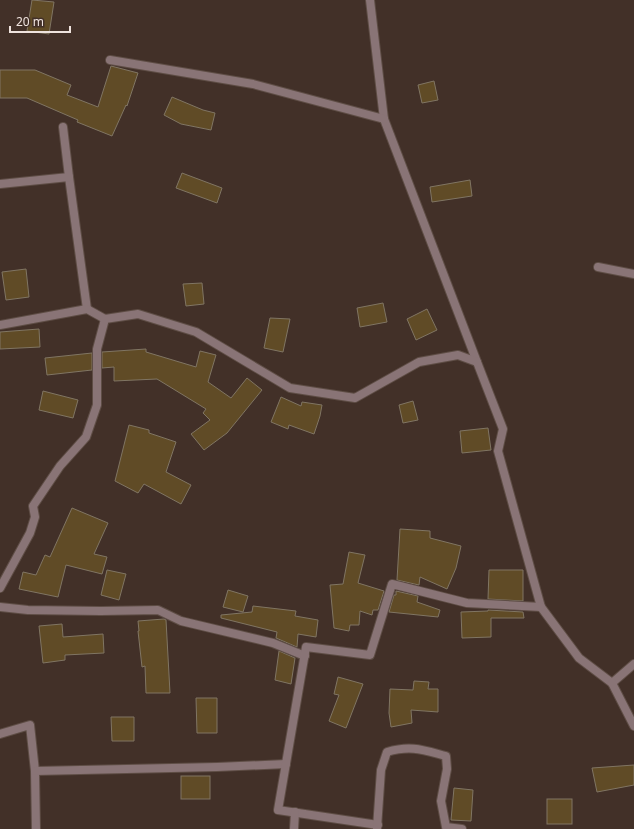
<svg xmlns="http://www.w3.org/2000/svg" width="634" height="829" font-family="'Noto Sans',sans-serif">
  <rect width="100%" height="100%" fill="#423028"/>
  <g fill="#604b26" stroke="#807563">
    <path d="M32,0L54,2L49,34L27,31Z"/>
    <path d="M111,66L138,73L127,106L126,105L112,136L77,122L78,120L27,98H0V70H35L71,85L67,95L98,107Z"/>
    <path d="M434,81L438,100L422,103L418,85Z"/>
    <path d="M172,97L203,110L215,113L211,130L181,124L164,115Z"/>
    <path d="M182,173L222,188L217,203L176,188Z"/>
    <path d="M470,180L472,196L432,202L430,187Z"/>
    <path d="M26,269L29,297L6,300L2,272Z"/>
    <path d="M202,283L204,304L186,306L183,284Z"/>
    <path d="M383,303L387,322L360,327L357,308Z"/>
    <path d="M427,309L437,330L416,340L407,319Z"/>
    <path d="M270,318L290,319L283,352L264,348Z"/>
    <path d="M39,329L40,347L0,349V332Z"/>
    <path d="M146,349V352L196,367L200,351L216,355L208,382L231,398L247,378L262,390L227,433L204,450L191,434L210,420L203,413L206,409L157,379L114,381V367L102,368V352Z"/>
    <path d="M92,353V370L47,375L45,358Z"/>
    <path d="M43,391L78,400L73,418L39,410Z"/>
    <path d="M281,397L301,406L302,402L322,405L320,416L314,434L289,425L288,429L271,422Z"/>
    <path d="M413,401L418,420L403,423L399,405Z"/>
    <path d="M129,425L149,430V433L176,442L166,472L191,485L181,504L144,484L138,493L115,481Z"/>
    <path d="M488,428L491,450L462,453L460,431Z"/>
    <path d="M72,508L108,523L94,554L107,557L102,574L66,565L58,597L19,589L23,572L36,575L45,555L50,557Z"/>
    <path d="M400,529L430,531V538L461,546L456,568L447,589L420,577L419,585L397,580Z"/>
    <path d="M349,552L365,555L358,583L384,591L378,610H373L372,615L360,611L359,625H350L349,631L334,628L330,585L343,584Z"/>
    <path d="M107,570L126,574L119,600L101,595Z"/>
    <path d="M489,570H523V601L488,599Z"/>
    <path d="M228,590L248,596L243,612L223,607Z"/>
    <path d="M396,591L418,596L417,602L440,610L438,617L389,612L394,595H396Z"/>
    <path d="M253,606L296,611L295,616L318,620L316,637L298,634L297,647L276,638L277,632L221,618V615L252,612Z"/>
    <path d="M488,610L523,612L524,618H491V637L462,638L461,612L488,611Z"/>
    <path d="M164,619L166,620L170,693H146L145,666L142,667L138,631H139L138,621Z"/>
    <path d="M62,624L63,637L103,634L104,653L65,655V660L43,663L39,626Z"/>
    <path d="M279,651L295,658L291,684L275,680Z"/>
    <path d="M338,677L363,684L346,728L329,721L339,695L334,694Z"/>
    <path d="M414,681L429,682L428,689H438V712L411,710L412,723L391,727L389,713L390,689L413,690Z"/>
    <path d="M196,698H217V733H197Z"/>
    <path d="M111,717H134V741H112Z"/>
    <path d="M634,765V785L597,792L592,768Z"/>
    <rect x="181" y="776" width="29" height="23"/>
    <path d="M454,788L473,790L471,821L451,820Z"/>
    <rect x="547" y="799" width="25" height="25"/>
  </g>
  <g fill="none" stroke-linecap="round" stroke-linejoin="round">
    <g stroke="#5e4d45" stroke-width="10">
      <g id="street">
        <path d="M370,0L384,119L477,362"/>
        <path d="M110,60L253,84L384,119"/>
        <path d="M69,177L87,309"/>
        <path d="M0,184L69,177L63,127"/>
        <path d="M598,267L634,274"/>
        <path d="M0,325L87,309L105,319"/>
        <path d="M0,588L30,533L35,517L33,506L60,466L86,437L97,405V349L105,319L138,314L196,332L290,388L355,398L419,362L458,355L477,362L503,429L498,451L541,607L579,658L612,683L634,664"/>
        <path d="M0,607L28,610L101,611L158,610L181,621L273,643L305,656"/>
        <path d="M612,683L634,726"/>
        <path d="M0,734L30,725L35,771L36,829"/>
        <path d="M35,771L217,767L286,764"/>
        <path d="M378,825L278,810L306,647L370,655L392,584L467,603L541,607"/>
        <path d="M377,828L381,770L387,752C411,745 423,750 446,756L447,769L441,801L446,827L462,829"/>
        <path d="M294,829L295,812"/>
      </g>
    </g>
    <use href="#street" stroke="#897476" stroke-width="8"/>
  </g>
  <path d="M10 26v6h60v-6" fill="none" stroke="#efe3de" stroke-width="2"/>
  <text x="16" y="26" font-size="12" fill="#efe3de" stroke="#423028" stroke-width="3" paint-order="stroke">20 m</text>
</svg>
